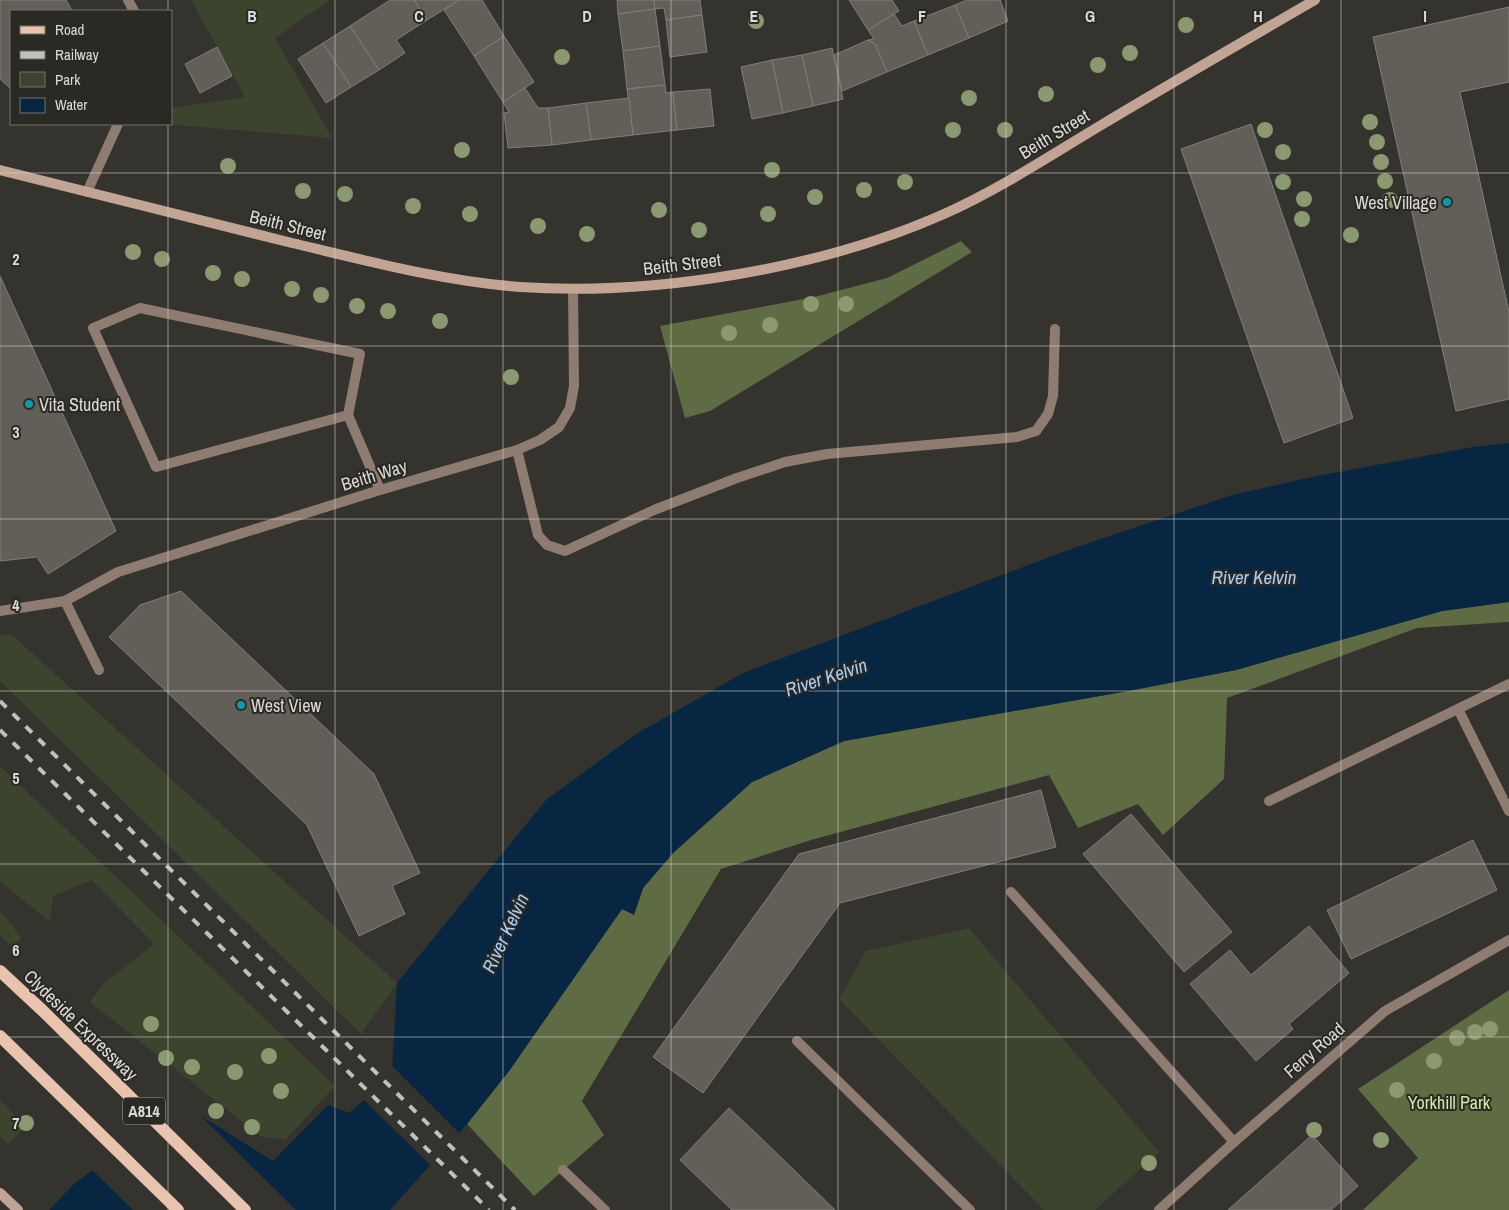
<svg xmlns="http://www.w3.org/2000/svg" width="1509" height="1210" font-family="'Archivo Narrow',sans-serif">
  <rect width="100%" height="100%" fill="#35332e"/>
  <g fill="#3d442d">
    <path d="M191,0H330L275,38L332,138L164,124H171V108L245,97Z"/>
    <path d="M11,634L397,983L361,1034L0,681V636Z"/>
    <path d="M0,766L335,1086L285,1140L260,1136L90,1002L104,983L154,944L92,880L53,896L50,922L0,881Z"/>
    <path d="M0,912L9,921L21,938L13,947L0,936Z"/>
    <path d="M969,928L1159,1152L1095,1210H1044L839,999L866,951Z"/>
    <path d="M0,1100L26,1127L8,1144L0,1136Z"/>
  </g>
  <g fill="#5e6b43">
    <path d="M961,241L972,252L710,411L685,418L660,326L814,297L887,278Z"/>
    <path d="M1509,602V622L1417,628L1227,698L1224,779L1163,835L1138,804L1078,828L1049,775L811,840L721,869L582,1101L604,1135L534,1196L467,1124L509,1071L622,909L634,914L643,888L673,853L752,782L844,741L1128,691L1236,670L1442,611Z"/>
    <path d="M1509,990V1210H1363L1418,1158L1358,1089Z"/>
  </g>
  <path fill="#072641" d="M1509,443V602L1442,611L1236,670L1128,691L844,741L752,782L673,853L643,888L634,915L622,909L509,1071L467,1124L390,1210H49L76,1182L185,1106L273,1161L328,1105L350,1113L392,1073L397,983L546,800L636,734L743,673L1071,549L1232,495L1312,477L1473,447Z"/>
  <g fill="#35332e">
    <path d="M390,1064L461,1135L432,1167L362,1098L389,1072Z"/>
    <path d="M185,1104L193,1108L296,1210H133L91,1169Z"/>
  </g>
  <g fill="#625f59" stroke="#817e78">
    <path d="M0,0H66L72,11H11V89L0,79Z"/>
    <path d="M390,0H414L427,20L396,40L405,53L379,70L350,26Z"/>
    <path d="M414,0H459L427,20Z"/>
    <path d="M459,0H482L504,36L474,56L444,10Z"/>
    <path d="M617,0H654L655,9L618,14Z"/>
    <path d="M654,0H700L702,15L666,20L664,8L655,9Z"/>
    <path d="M849,0H892L899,11L868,30Z"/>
    <path d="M967,0H1000L1008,21L969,38L955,5Z"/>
    <path d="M955,5L969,38L928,55L914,21Z"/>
    <path d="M1509,7V82L1460,92L1509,312V399L1456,411L1373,37Z"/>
    <path d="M655,9L660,46L623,51L618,14Z"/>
    <path d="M894,14L902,26L914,21L928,55L887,72L875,44L868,40L874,39L868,30Z"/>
    <path d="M702,15L707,52L670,57L666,20Z"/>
    <path d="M350,26L379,70L351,87L323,43Z"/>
    <path d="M504,36L534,82L503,102L474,56Z"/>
    <path d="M868,40L875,44L887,72L842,91L834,55Z"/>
    <path d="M323,43L351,87L326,103L298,59Z"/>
    <path d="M660,46L665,85L627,89L623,51Z"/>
    <path d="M217,47L232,76L200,93L185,64Z"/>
    <path d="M832,48L843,99L813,106L802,55Z"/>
    <path d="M802,55L813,106L783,113L772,60Z"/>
    <path d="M772,60L783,113L752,119L741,67Z"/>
    <path d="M665,85L666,93L673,92L677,130L633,135L627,89Z"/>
    <path d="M525,88L538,108H548L552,145L508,148L504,113L509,112L503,102Z"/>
    <path d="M710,89L714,126L677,130L673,92Z"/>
    <path d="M629,98L633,135L591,140L586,103Z"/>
    <path d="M586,103L591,140L552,145L548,108Z"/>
    <path d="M1251,124L1353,418L1284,443L1181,149Z"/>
    <path d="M0,276L116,531L48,574L37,557L0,561Z"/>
    <path d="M181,591L374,774L420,873L392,886L405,914L359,936L307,825L109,637L140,605Z"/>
    <path d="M1041,790L1056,847L840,903L703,1093L653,1057L799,854Z"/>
    <path d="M1131,814L1232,932L1184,972L1083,854Z"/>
    <path d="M1473,840L1497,890L1351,959L1327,910Z"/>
    <path d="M1309,926L1349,973L1289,1024L1293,1029L1256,1061L1190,984L1230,950L1251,975Z"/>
    <path d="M729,1108L760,1137L835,1210H732L680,1160Z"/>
    <path d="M1312,1135L1358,1186L1331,1210H1228Z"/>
  </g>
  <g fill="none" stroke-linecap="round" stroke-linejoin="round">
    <g stroke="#8e7b71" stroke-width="10">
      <path d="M128,0L134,11"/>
      <path d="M87,192L118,124"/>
      <path d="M348,415L360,354L140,308L93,328L156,467L348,415L380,490"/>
      <path d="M517,450L538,535L547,545L565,551L654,510L737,478L785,462L827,454L1017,437L1036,431L1048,414L1053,396L1055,329"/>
      <path d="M1458,709L1509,811"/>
      <path d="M1269,801L1509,684"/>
      <path d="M1011,892L1234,1142"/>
      <path d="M797,1041L970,1210"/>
      <path d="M563,1170L605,1210"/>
    </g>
    <g stroke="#8e7b71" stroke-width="10">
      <path d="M65,601L99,670"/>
      <path d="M0,611L65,601L118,572L380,490L517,450L540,440L559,427L570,408L574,386L573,289"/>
      <path d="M1159,1210L1234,1142L1385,1011L1509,940"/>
    </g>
    <g stroke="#c1a493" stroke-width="10">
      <path d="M0,170C97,194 195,219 292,243C367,261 443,281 520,287C655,296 820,269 944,214C1000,189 1051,155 1103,124C1173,82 1244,41 1315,0"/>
      <path d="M0,1193L18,1210"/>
    </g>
    <g stroke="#e9c3ad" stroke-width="12">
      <path d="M0,971L43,1011L245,1210"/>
      <path d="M0,1036L178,1210"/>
    </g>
    <g stroke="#c2c0bc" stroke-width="4" stroke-dasharray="9 9" stroke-linecap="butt">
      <path d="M0,701L515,1210"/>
      <path d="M0,730L489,1210"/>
    </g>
  </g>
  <g fill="#8c9870">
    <circle cx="756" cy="21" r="8"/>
    <circle cx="1186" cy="25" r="8"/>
    <circle cx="1130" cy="53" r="8"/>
    <circle cx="562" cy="57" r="8"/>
    <circle cx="1098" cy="65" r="8"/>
    <circle cx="1046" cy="94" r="8"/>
    <circle cx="969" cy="98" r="8"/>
    <circle cx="1370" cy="122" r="8"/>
    <circle cx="953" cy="130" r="8"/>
    <circle cx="1005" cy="130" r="8"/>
    <circle cx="1265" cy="130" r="8"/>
    <circle cx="1377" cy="142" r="8"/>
    <circle cx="462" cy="150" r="8"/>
    <circle cx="1283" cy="152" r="8"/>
    <circle cx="1381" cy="162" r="8"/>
    <circle cx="228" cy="166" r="8"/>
    <circle cx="772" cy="170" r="8"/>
    <circle cx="1385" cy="181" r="8"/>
    <circle cx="905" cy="182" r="8"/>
    <circle cx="1283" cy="182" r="8"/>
    <circle cx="864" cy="190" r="8"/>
    <circle cx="303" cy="191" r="8"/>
    <circle cx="345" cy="194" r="8"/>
    <circle cx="815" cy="197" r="8"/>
    <circle cx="1304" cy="199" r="8"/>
    <circle cx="1390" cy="200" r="8"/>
    <circle cx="413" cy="206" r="8"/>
    <circle cx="659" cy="210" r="8"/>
    <circle cx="470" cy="214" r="8"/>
    <circle cx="768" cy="214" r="8"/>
    <circle cx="1302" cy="219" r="8"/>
    <circle cx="538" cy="226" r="8"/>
    <circle cx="699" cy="230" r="8"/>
    <circle cx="587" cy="234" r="8"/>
    <circle cx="1351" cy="235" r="8"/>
    <circle cx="133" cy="252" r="8"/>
    <circle cx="162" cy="259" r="8"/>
    <circle cx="213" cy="273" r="8"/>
    <circle cx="242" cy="279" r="8"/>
    <circle cx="292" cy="289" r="8"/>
    <circle cx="321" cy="295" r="8"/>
    <circle cx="811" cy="304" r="8"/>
    <circle cx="846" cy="304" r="8"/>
    <circle cx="357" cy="306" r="8"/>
    <circle cx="388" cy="311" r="8"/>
    <circle cx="440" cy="321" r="8"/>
    <circle cx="770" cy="325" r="8"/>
    <circle cx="729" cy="333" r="8"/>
    <circle cx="511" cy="377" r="8"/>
    <circle cx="151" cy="1024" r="8"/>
    <circle cx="1490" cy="1029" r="8"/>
    <circle cx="1475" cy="1032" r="8"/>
    <circle cx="1457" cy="1038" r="8"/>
    <circle cx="269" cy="1056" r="8"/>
    <circle cx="166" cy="1058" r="8"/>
    <circle cx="1434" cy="1061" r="8"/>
    <circle cx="192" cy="1067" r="8"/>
    <circle cx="235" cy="1072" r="8"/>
    <circle cx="1397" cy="1090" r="8"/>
    <circle cx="281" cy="1091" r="8"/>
    <circle cx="216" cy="1111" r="8"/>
    <circle cx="26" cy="1123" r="8"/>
    <circle cx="252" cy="1127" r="8"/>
    <circle cx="1314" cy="1130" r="8"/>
    <circle cx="1381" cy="1140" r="8"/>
    <circle cx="1149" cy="1163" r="8"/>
  </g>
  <path fill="none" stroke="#dcdad7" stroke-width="1" stroke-opacity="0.55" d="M168,0V11M335,0V1210M503,0V1210M671,0V1210M838,0V1210M1006,0V1210M1174,0V1210M1341,0V1210M168,124V1210M0,173H1509M0,346H1509M0,519H1509M0,691H1509M0,864H1509M0,1037H1509"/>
  <g fill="#0f9aa8" stroke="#2b2924" stroke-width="2">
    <circle cx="1447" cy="202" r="5"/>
    <circle cx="29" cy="404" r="5"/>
    <circle cx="241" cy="705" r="5"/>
  </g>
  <g text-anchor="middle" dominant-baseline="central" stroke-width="4" stroke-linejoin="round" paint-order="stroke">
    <rect fill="#2b2924" stroke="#a7a5a1" stroke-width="1" x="123" y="1097.5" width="42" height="27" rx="4"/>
    <g font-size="16" font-weight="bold" fill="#dcdad7">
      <text x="144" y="1111">A814</text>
    </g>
    <g font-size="18" fill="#dcdad7" stroke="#2b2924">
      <text transform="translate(1054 134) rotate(-31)">Beith Street</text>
      <text transform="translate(288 225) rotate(14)">Beith Street</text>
      <text transform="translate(682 264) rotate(-7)">Beith Street</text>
      <text transform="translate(374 475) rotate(-17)">Beith Way</text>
      <text transform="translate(81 1025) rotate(44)">Clydeside Expressway</text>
      <text transform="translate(1314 1050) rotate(-41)">Ferry Road</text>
    </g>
    <g font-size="18" fill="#dcdad7" stroke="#2b2924" text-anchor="start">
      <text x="1437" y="202" text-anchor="end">West Village</text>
      <text x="39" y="404">Vita Student</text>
      <text x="251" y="705">West View</text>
    </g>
    <g font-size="18" fill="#d3eaa6" stroke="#2b2924">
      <text x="1449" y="1102">Yorkhill Park</text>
    </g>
    <g font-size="19" font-style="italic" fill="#a5cef8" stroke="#2b2924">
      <text x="1254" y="577">River Kelvin</text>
      <text transform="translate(826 677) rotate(-18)">River Kelvin</text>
      <text transform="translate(505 933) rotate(-65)">River Kelvin</text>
    </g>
  </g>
  <g font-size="16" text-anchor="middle" font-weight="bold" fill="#dcdad7" stroke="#2b2924" stroke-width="4" stroke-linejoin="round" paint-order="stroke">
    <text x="252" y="22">B</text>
    <text x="419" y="22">C</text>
    <text x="587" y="22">D</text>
    <text x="754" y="22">E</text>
    <text x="922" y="22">F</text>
    <text x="1090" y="22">G</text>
    <text x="1258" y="22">H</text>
    <text x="1425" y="22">I</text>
    <text x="16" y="265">2</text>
    <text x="16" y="438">3</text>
    <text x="16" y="611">4</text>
    <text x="16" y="784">5</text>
    <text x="16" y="956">6</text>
    <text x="16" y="1129">7</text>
  </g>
  <rect x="10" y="10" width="162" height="115" fill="#2b2924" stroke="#72706c"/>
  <rect x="20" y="26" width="25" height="8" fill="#e9c3ad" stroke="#72706c"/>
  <text x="55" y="35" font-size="15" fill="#dcdad7">Road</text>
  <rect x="20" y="51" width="25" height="8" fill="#c2c0bc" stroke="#72706c"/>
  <text x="55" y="60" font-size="15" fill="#dcdad7">Railway</text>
  <rect x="20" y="72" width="25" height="15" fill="#3d442d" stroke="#72706c"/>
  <text x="55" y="85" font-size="15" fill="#dcdad7">Park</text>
  <rect x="20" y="98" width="25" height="15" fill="#072641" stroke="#72706c"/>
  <text x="55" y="110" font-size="15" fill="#dcdad7">Water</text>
</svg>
